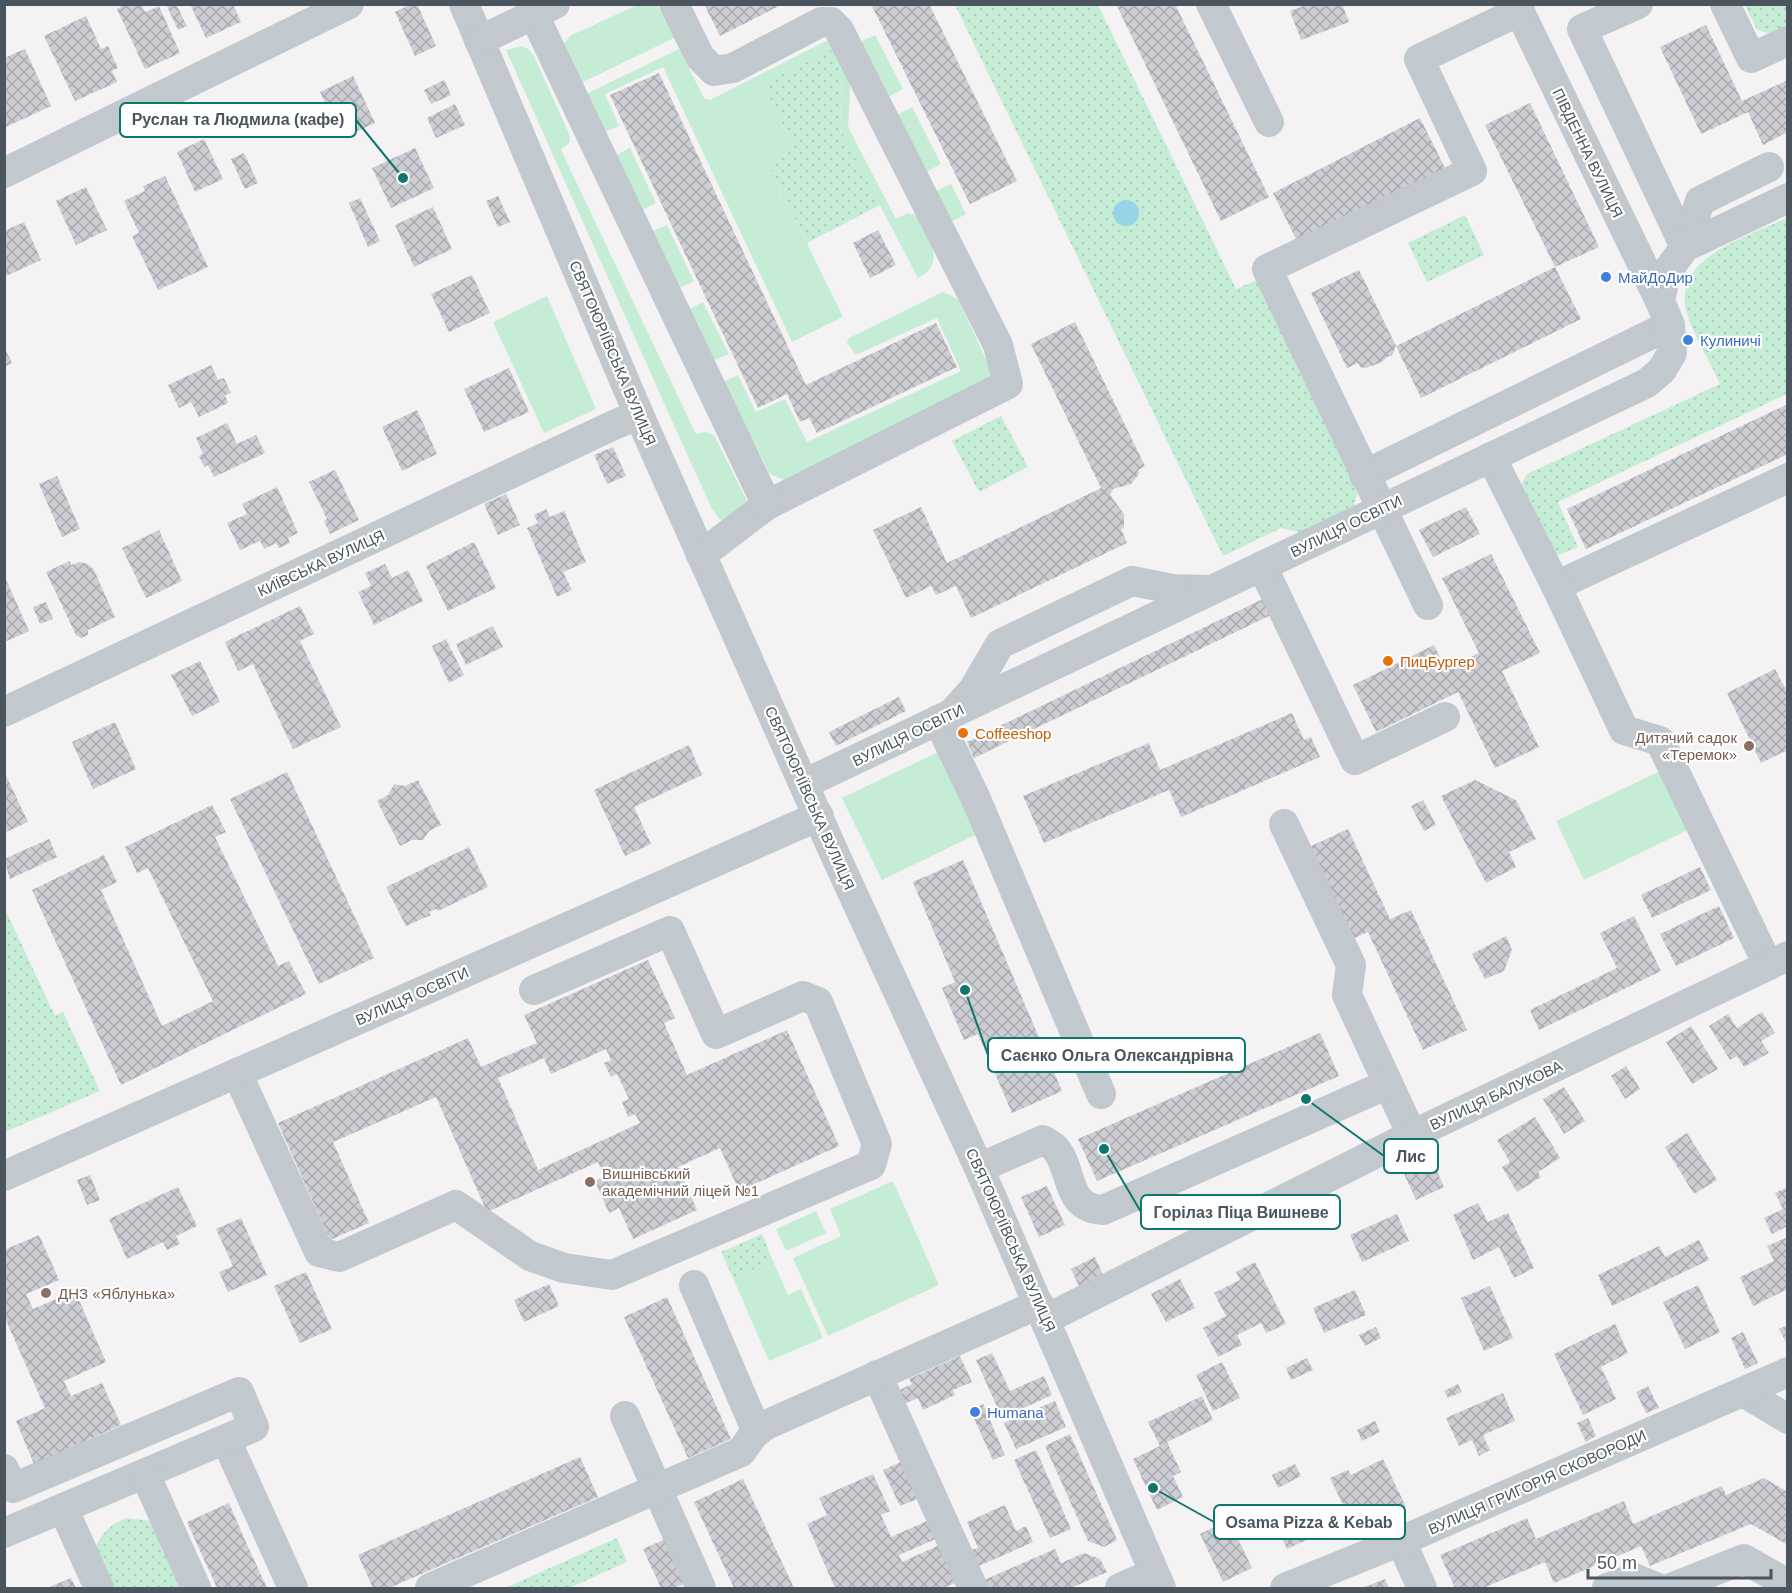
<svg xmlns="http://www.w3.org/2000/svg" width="1792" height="1593" font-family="Helvetica,sans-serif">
  <defs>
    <pattern id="park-dots" width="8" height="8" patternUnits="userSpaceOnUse" patternTransform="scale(1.5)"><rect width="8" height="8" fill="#c5edd5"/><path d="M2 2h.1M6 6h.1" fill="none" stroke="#abcdb9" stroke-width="1.8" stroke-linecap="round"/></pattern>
    <pattern id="building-cross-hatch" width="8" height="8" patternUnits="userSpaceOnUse" patternTransform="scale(1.5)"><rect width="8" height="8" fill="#ccced4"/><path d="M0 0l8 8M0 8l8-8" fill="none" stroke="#a8aaaf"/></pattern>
  </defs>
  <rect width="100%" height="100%" fill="#f4f2f2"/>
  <g fill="#c5edd5">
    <path d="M637,5H655L659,8L674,38L579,84L564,44L570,36Z"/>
    <path d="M875,35L903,89L888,97L860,42Z"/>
    <path d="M832,38L851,74L848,127L896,219L908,213L918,216C929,238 947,263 918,278L840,129L842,73L763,84L795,149L768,164L843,317L792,342L663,67L605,94L619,126L603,133L584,95L679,49L704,98L710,100Z"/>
    <path d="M521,46L528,49L534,56L570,136L569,143L561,150L696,434L705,432L714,435L749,505L722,522L712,509L682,443L506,50Z"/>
    <path d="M912,107L941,164L926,172L897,115Z"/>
    <path d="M630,148L656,203L640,211L614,156Z"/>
    <path d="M951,184L966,214L951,222L936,191Z"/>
    <path d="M667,225L694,281L678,289L651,232Z"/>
    <path d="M943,292L958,299L989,366L990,376L987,383L784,480L770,474L723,382L738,375L756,412L785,399L807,442L961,371L937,318L856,355L847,343L849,338Z"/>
    <path d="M547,296L596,409L544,433L493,322Z"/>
    <path d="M703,302L729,354L713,361L688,310Z"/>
    <path d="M938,752L977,834L882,880L842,798Z"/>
    <path d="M1664,769L1692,828L1584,880L1556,821Z"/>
    <path d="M893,1181L939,1285L828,1336L793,1258L841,1236L830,1209Z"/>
    <path d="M816,1211L826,1233L786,1251L776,1229Z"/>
    <path d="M773,1261L788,1295L801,1289L823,1338L769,1361L733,1278Z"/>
  </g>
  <g fill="url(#park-dots)">
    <path d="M955,5H1098L1236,289L1259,279L1360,484L1353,509L1305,533L1281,528L1223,556Z"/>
    <path d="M1745,5H1787V31L1776,35L1757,30Z"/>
    <path d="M831,50L842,73L840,129L880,205L807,243L768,164L795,149L763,84Z"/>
    <path d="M1465,215L1484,255L1427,282L1408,243Z"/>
    <path d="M1787,218V394L1558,502L1578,547L1559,555L1551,550L1523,492L1522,483L1527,474L1720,384C1710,361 1694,337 1687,313C1670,257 1750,236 1787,218Z"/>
    <path d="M1001,416L1028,467L979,492L952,441Z"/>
    <path d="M5,909L55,1016L63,1012L100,1091L5,1132Z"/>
    <path d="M762,1234L773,1261L733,1278L721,1252Z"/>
    <path d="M126,1518L151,1521L181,1588H114L96,1546C104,1531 110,1525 126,1518Z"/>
    <path d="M617,1538L627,1562L569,1588H505Z"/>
  </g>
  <circle fill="#96d4e6" cx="1126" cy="213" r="13"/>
  <g fill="url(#building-cross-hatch)" fill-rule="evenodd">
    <path d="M125,4H141L145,12L159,6L180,53L145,69L117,9Z"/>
    <path d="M166,4H176L187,26L178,30Z"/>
    <path d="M190,4H233L241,22L206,38Z"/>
    <path d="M411,4H417L436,46L415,56L395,12Z"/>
    <path d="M704,4H783L720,36Z"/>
    <path d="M871,4H929L1017,181L970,204Z"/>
    <path d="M1116,4H1175L1269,197L1221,221Z"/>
    <path d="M1309,4H1342L1349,22L1301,40L1290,11Z"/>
    <path d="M86,16L101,49L108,46L118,68L112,71L117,82L75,101L44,36Z"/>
    <path d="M1706,25L1742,101L1788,80V132L1763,145L1748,112L1701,134L1660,47Z"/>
    <path d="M25,49L51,106L4,128V58Z"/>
    <path d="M659,73L806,385L936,323L957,367L817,433L809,418L800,422L787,394L758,408L610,95Z"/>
    <path d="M353,76L375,123L342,138L320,92Z"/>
    <path d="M444,80L451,95L431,104L424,90Z"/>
    <path d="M1530,103L1599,247L1555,267L1485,125Z"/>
    <path d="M455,104L465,125L436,138L427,118Z"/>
    <path d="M1420,118L1445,168L1298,243L1273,193Z"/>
    <path d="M204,139L223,179L195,192L177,152Z"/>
    <path d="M415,148L434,188L391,208L372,168Z"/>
    <path d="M244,153L258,183L245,189L231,159Z"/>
    <path d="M165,176L208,267L158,290L132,236L139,233L124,201L145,191L143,186Z"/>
    <path d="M86,187L107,230L76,245L56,201Z"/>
    <path d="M498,196L510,222L498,227L486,201Z"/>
    <path d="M360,198L380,241L368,247L349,203Z"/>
    <path d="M433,207L452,249L414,267L395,225Z"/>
    <path d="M24,222L41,260L4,277V231Z"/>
    <path d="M878,230L896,265L870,278L853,243Z"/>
    <path d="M1555,267L1581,319L1421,398L1396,346Z"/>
    <path d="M1359,270L1396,346L1392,356H1389L1380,363L1366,368L1360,367L1358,363L1347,368L1311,293Z"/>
    <path d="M472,275L490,313L449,332L431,294Z"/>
    <path d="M1075,322L1145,466L1138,470L1139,474L1131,484L1113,489L1110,495L1124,514V527L1121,529L1127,543L971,618L956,586L936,595L931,586L906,598L873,530L921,507L947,563L1101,488L1031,344Z"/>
    <path d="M4,347L12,363L4,367Z"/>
    <path d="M211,365L218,380L224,378L231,393L225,395L228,403L199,417L191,402L179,408L168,385Z"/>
    <path d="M509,368L529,412L484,432L464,389Z"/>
    <path d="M1788,404V454L1586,549L1567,509Z"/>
    <path d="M417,410L437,454L402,471L382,427Z"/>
    <path d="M227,423L237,444L256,435L265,453L214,477L208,465L204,467L199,456L203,454L196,438Z"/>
    <path d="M613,447L626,476L607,484L594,455Z"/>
    <path d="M335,470L359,520L330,534L324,521L327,519L309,482Z"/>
    <path d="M57,476L80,529L62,537L39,484Z"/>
    <path d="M277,487L298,533L288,538L290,543L279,548L276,543L264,549L260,541L240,550L227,523L247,514L242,504Z"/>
    <path d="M506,494L520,525L498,535L484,504Z"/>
    <path d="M1466,507L1480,534L1433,557L1419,530Z"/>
    <path d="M546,509L550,517L564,511L586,562L563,572L572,590L557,597L527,528L538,523L534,515Z"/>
    <path d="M159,530L182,581L146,598L122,548Z"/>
    <path d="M474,542L496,588L448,611L426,566Z"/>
    <path d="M1491,554L1540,653L1502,671L1539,747L1495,768L1458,692L1376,732L1353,685L1434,645L1446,669L1479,653L1442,578Z"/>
    <path d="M70,561L71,565L79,562L88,564L94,570L115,617L88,630V635L81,638L76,635L46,572Z"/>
    <path d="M385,564L392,578L408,570L423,601L374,625L358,592L371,586L365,573Z"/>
    <path d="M4,575L29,631L7,641L4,634Z"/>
    <path d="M1269,596L1277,612L974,758L967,742Z"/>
    <path d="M46,602L53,619L40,624L33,607Z"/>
    <path d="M300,606L314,634L300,641L341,727L293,749L253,664L238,671L225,642Z"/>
    <path d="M493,626L503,647L466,665L456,644Z"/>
    <path d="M446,639L464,675L449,683L432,646Z"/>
    <path d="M200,661L220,702L192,716L171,675Z"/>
    <path d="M1775,669L1788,694V750L1761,763L1727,693Z"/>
    <path d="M899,697L906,711L836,746L829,732Z"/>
    <path d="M1292,713L1304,740L1311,737L1320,757L1181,817L1169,790L1044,843L1023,796L1149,743L1160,770Z"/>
    <path d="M115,722L136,769L93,789L72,742Z"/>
    <path d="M689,745L702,775L634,807L651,844L625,856L594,790Z"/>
    <path d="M4,771L28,822L4,833Z"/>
    <path d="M287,772L374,958L319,984L230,799Z"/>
    <path d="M418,780L441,825L429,831L423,840H412L400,846L377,801L388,795L394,784L405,786Z"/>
    <path d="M1475,780L1516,800L1536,839L1509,852L1516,867L1486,883L1441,796Z"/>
    <path d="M1423,800L1436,825L1424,831L1411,806Z"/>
    <path d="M212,805L226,832L215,837L278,966L289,961L306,994L121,1085L32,890L104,855L117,882L101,890L162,1026L213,1001L148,868L137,873L125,847Z"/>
    <path d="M1348,829L1390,919L1411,910L1467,1030L1423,1050L1368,932L1352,939L1309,847Z"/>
    <path d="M49,839L57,857L10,879L4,859Z"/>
    <path d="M469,847L488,887L438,911L436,909L433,910L429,912L431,915L406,926L386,887Z"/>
    <path d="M963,860L1062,1091L1012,1113L978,1034L964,1040L942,988L955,982L913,882Z"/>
    <path d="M1700,867L1711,890L1652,918L1641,895Z"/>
    <path d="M1719,906L1734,938L1676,966L1660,934Z"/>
    <path d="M1634,916L1661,971L1539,1030L1530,1010L1617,968L1600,933Z"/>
    <path d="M1506,936L1512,950L1504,971L1485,979L1472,954Z"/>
    <path d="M648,960L675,1018L664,1023L687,1075L787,1030L839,1146L739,1191L720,1148L678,1167L697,1210L633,1239L619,1208L609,1213L595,1181L605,1176L598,1162L487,1212L436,1097L333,1142L369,1223L330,1240L278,1123L468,1038L481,1067L520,1050L537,1043L524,1015ZM606,1049L611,1060L604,1063L611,1077L617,1074L629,1099L622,1102L628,1117L635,1114L640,1123L538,1170L498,1078L544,1058L551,1074Z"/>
    <path d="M1762,1012L1775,1033L1761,1041L1769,1053L1744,1067L1737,1056L1730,1060L1709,1026L1728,1014L1737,1028Z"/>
    <path d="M1691,1026L1718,1069L1692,1084L1666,1042Z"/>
    <path d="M1320,1033L1339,1076L1097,1181L1078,1139Z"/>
    <path d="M1626,1066L1640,1089L1625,1099L1611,1076Z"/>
    <path d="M1564,1087L1585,1121L1564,1134L1543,1099Z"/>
    <path d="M1535,1117L1560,1158L1538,1172L1541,1177L1517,1192L1502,1167L1510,1162L1497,1140Z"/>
    <path d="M1687,1133L1717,1180L1694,1194L1665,1147Z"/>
    <path d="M1429,1153L1444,1187L1416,1200L1400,1165Z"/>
    <path d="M90,1175L100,1200L87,1205L77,1180Z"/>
    <path d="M1047,1186L1065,1225L1039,1237L1021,1197Z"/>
    <path d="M178,1187L197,1226L176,1236L180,1244L167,1250L163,1242L127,1259L109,1219Z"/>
    <path d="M1788,1187V1226L1772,1234L1764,1218L1783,1209L1775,1193Z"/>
    <path d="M1478,1203L1488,1222L1508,1213L1534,1268L1514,1278L1499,1247L1473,1260L1453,1215Z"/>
    <path d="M1397,1214L1409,1241L1362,1262L1350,1235Z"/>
    <path d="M241,1218L267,1275L228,1292L219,1272L233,1266L216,1229Z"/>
    <path d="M39,1235L59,1280L26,1294L33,1309L75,1291L106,1362L64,1381L71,1396L102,1383L121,1425L34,1464L16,1421L45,1408L4,1316V1250Z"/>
    <path d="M1788,1237V1289L1753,1306L1740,1277L1774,1261L1767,1246Z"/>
    <path d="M1699,1240L1709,1260L1612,1306L1598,1275L1659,1246L1665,1257Z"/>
    <path d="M1095,1257L1103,1275L1079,1286L1071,1269Z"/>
    <path d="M1255,1262L1286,1324L1266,1333L1261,1323L1237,1335L1242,1345L1218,1357L1203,1328L1226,1316L1214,1293L1240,1280L1236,1272Z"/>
    <path d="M306,1272L332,1329L300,1343L274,1286Z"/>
    <path d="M1180,1279L1195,1308L1166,1322L1151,1294Z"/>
    <path d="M549,1284L559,1306L524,1322L514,1300Z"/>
    <path d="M1698,1285L1720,1332L1685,1349L1663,1302Z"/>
    <path d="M1490,1286L1513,1338L1484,1351L1461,1298Z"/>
    <path d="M1355,1290L1366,1315L1324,1333L1313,1308Z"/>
    <path d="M667,1297L731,1439L688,1458L624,1317Z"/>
    <path d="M1615,1324L1628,1353L1601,1367L1616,1399L1583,1415L1554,1354Z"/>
    <path d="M1788,1325V1346L1779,1329Z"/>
    <path d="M1376,1327L1381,1338L1365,1346L1359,1335Z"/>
    <path d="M1743,1332L1758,1363L1745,1369L1731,1338Z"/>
    <path d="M992,1353L1010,1391L1044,1376L1052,1395L1002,1418L976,1360Z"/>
    <path d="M960,1356L972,1382L953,1390L955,1395L923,1410L918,1398L902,1405L895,1392L912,1384L909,1379Z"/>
    <path d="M1307,1358L1313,1370L1291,1380L1286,1368Z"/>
    <path d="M1222,1362L1240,1398L1213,1411L1196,1375Z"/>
    <path d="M1458,1384L1462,1392L1448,1398L1444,1391Z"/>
    <path d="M1648,1386L1659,1408L1646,1413L1636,1392Z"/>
    <path d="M1503,1393L1515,1421L1483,1435L1490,1450L1479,1456L1472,1440L1459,1446L1446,1418Z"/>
    <path d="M1202,1396L1213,1420L1167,1442L1181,1472L1173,1476L1183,1497L1157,1510L1133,1459L1160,1446L1148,1422Z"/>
    <path d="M1055,1401L1066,1427L1016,1449L1004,1423Z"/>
    <path d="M983,1404L1005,1455L993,1460L970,1410Z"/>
    <path d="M1588,1418L1596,1436L1586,1442L1577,1423Z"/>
    <path d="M1375,1421L1380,1432L1362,1441L1357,1430Z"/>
    <path d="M1070,1434L1117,1540L1104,1547L1088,1541L1045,1446Z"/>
    <path d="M1036,1450L1071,1529L1050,1538L1014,1460Z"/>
    <path d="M580,1457L598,1497L389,1588H373L358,1555Z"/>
    <path d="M1383,1459L1406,1507L1382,1519L1375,1504L1349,1517L1330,1478L1348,1470L1351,1475Z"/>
    <path d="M905,1460L922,1497L900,1506L883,1470Z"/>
    <path d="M1295,1464L1301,1476L1278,1488L1272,1475Z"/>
    <path d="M873,1474L890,1511L881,1515L891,1537L929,1520L938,1538L899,1555L902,1562L944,1543L960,1581L943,1588H835L807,1524L827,1515L819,1498Z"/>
    <path d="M1764,1478L1788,1492V1545L1751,1524L1650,1566L1641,1546L1554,1583L1545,1562L1483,1588H1455L1440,1555L1527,1518L1536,1539L1624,1501L1633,1524L1722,1486L1726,1495Z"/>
    <path d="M743,1479L794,1588H734L702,1519L694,1502Z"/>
    <path d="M229,1503L244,1538L267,1588H217L187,1522Z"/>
    <path d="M1005,1505L1016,1531L1026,1526L1033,1542L970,1570L971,1550L978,1548L967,1522Z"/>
    <path d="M1314,1506L1326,1531L1287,1549L1275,1525Z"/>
    <path d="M1229,1520L1252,1568L1223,1582L1200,1534Z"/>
    <path d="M670,1537L691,1581L674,1588H661L643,1549Z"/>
    <path d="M1055,1549L1061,1563L1084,1553L1100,1559L1107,1572L1071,1588H979L977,1583Z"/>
    <path d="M71,1578L76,1588H47Z"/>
    <path d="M1385,1579L1389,1588H1362Z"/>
  </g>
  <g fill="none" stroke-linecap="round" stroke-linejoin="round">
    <g stroke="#c1c9cf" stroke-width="30">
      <path d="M464,4L639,415L836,857L979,1168L1161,1588"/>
      <path d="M674,4L700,57L714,71L733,68L821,22H831L839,30L998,345L1008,384L767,505L701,555"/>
      <path d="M1211,4L1269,122"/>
      <path d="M1516,4L1660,301"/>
      <path d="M1638,4L1582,29L1685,247"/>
      <path d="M1725,4L1751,58L1788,41"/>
      <path d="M534,15L767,505"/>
      <path d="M479,41L555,4"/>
      <path d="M4,173L349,4"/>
      <path d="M1685,247L1700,201L1769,167"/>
      <path d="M1491,457L1556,586L1788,478"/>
      <path d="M1364,475L1670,325"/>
      <path d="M1262,566L1355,760L1445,717"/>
      <path d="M1556,586L1624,730L1660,741L1768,965"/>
      <path d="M1428,605L1267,269L1472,171L1419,59L1520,11"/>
      <path d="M955,710L973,690L1000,644L1132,581L1173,589L1208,590"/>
      <path d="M4,712L616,424L639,415"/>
      <path d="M938,720L976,799L1101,1094"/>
      <path d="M804,784L1647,383L1662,370L1672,353L1670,325L1660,301L1666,273L1685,247L1788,198"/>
      <path d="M1284,824L1351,965L1347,995L1412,1135"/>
      <path d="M237,1073L319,1252L339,1257L456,1205L530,1256L564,1268L612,1275L871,1165L877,1144L818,1002L803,996L716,1034L670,931L534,990"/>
      <path d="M979,1168L1043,1140C1046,1142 1052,1145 1055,1148C1074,1170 1064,1208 1103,1210L1388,1084"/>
      <path d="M4,1176L819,816"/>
      <path d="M694,1285L757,1432"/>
      <path d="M1046,1319L1412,1135L1788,956"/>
      <path d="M877,1375L973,1588"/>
      <path d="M1743,1392L1788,1419"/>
      <path d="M625,1416L701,1588"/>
      <path d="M226,1440L293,1588"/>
      <path d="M4,1469L13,1488L239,1392L254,1427L4,1533"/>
      <path d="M145,1474L196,1588"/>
      <path d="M63,1508L99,1588"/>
      <path d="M1401,1541L1422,1588"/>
      <path d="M430,1588L741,1452L754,1434L766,1425L1039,1304"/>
      <path d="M1120,1588L1154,1573"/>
      <path d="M1285,1588L1401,1541L1788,1372"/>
      <path d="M1607,1588L1634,1578L1658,1588"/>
      <path d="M1671,1588L1744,1559L1788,1584"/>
    </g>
  </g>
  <g fill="#3f7fe0" stroke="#fff" stroke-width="2">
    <circle cx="1606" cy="277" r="6"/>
    <circle cx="1688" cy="340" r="6"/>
    <circle cx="975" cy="1412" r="6"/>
  </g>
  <g fill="#e8710a" stroke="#fff" stroke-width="2">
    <circle cx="1388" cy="661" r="6"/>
    <circle cx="963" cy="733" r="6"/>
  </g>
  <g fill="#8d6e63" stroke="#fff" stroke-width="2">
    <circle cx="1749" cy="746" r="6"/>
    <circle cx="590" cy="1182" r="6"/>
    <circle cx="46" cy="1293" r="6"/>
  </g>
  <g text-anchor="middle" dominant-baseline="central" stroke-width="4.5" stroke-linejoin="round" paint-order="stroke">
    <g font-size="15" fill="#4b555e" stroke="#fff">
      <text transform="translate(1588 153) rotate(64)">ПІВДЕННА ВУЛИЦЯ</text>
      <text transform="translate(613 353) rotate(67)">СВЯТОЮРІЇВСЬКА ВУЛИЦЯ</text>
      <text transform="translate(1346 526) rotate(-26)">ВУЛИЦЯ ОСВІТИ</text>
      <text transform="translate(321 563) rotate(-25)">КИЇВСЬКА ВУЛИЦЯ</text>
      <text transform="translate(908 735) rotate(-26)">ВУЛИЦЯ ОСВІТИ</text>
      <text transform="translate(810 798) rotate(66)">СВЯТОЮРІЇВСЬКА ВУЛИЦЯ</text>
      <text transform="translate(412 996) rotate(-24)">ВУЛИЦЯ ОСВІТИ</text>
      <text transform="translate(1496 1095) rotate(-25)">ВУЛИЦЯ БАЛУКОВА</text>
      <text transform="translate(1011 1240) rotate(66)">СВЯТОЮРІЇВСЬКА ВУЛИЦЯ</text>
      <text transform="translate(1537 1482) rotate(-24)">ВУЛИЦЯ ГРИГОРІЯ СКОВОРОДИ</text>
    </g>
    <g font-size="15" fill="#366cbe" stroke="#fff" text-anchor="start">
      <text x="1618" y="277">МайДоДир</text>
      <text x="1700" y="340">Кулиничі</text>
      <text x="987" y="1412">Humana</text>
    </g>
    <g font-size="15" fill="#c56008" stroke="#fff" text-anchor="start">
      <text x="1400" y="661">ПицБургер</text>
      <text x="975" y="733">Coffeeshop</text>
    </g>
    <g font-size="15" fill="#785e54" stroke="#fff" text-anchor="start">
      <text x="1737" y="737" text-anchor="end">Дитячий садок<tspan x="1737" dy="17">«Теремок»</tspan></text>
      <text x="602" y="1173">Вишнівський<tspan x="602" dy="17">академічний ліцей №1</tspan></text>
      <text x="58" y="1293">ДНЗ «Яблунька»</text>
    </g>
  </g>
  <path fill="none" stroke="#0f766e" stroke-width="2" d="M403 178L356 120M965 990L988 1055M1306 1099L1384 1156M1104 1149L1141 1212M1153 1488L1214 1522"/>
  <g fill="#0f766e" stroke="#fff" stroke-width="2">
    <circle cx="403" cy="178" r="6"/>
    <circle cx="965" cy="990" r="6"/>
    <circle cx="1306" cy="1099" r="6"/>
    <circle cx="1104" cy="1149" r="6"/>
    <circle cx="1153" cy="1488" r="6"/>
  </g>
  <g fill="#fff" stroke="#0f766e" stroke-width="2">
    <rect x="120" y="103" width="236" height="34" rx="6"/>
    <rect x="988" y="1038" width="257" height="34" rx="6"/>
    <rect x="1384" y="1139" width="54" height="34" rx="6"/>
    <rect x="1141" y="1195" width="199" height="34" rx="6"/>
    <rect x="1214" y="1505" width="191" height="34" rx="6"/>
  </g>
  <g font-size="16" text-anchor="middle" font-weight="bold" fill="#4b555e">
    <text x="238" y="125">Руслан та Людмила (кафе)</text>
    <text x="1117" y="1061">Саєнко Ольга Олександрівна</text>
    <text x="1411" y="1162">Лис</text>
    <text x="1241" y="1218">Горілаз Піца Вишневе</text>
    <text x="1309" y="1528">Osama Pizza &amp; Kebab</text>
  </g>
  <rect width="1792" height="1593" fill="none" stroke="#4b555e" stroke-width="12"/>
  <path d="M1588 1569v9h183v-9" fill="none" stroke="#4b555e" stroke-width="3"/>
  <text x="1597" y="1569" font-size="18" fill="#4b555e" stroke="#ffffff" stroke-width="4.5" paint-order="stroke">50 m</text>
</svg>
